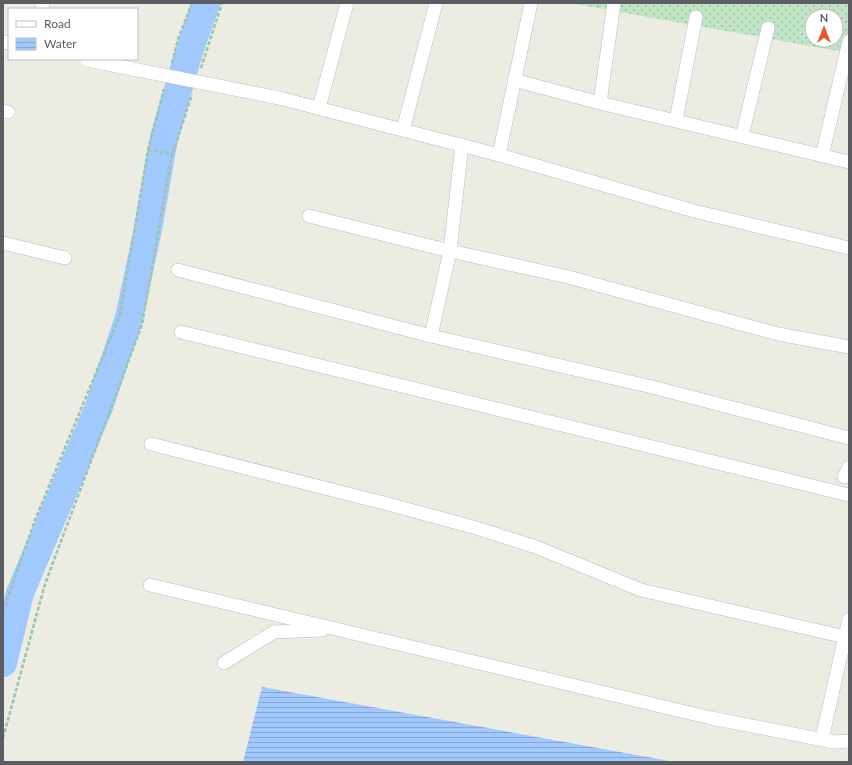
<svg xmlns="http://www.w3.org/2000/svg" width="852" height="765" font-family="Lato,sans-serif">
  <defs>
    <pattern id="grass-dots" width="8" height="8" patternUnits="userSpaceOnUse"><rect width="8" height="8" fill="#bfe5c4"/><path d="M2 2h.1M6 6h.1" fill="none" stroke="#9ebda3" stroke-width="1.8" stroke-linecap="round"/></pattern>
    <pattern id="water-rules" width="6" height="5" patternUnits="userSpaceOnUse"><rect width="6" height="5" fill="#a2c9fe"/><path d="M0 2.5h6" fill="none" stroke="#87a6d1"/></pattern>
  </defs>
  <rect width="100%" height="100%" fill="#edece2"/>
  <path fill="url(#grass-dots)" fill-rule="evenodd" d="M569,3H849V53ZM812,16H836V40H812Z"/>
  <path fill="url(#water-rules)" d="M262,687L675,762H243Z"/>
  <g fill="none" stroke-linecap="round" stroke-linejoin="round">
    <path stroke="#a2c9fe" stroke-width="28" d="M3,663L20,593L99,407L129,318L148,229L164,138L189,52L206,3"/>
    <g stroke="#babbc1" stroke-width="14">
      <g id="street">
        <path d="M42,9L43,3"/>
        <path d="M3,42L9,43"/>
        <path d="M514,80L600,103L849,162"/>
        <path d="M279,98L499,155L694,211L849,248"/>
        <path d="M600,103L614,3"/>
        <path d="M319,108L347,3"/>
        <path d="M3,111L8,112"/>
        <path d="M676,120L696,17"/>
        <path d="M403,130L436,3"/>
        <path d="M742,136L768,28"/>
        <path d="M499,155L531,3"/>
        <path d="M822,156L849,41"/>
        <path d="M309,216L450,251L568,277L778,334L849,347"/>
        <path d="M3,243L65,258"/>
        <path d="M178,270L431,336L652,387L849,438"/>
        <path d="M181,332L849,495"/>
        <path d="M431,336L450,251L462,145"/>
        <path d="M151,444L384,503L473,527L536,547L641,590L845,637"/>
        <path d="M844,477L849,467"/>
        <path d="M150,585L711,718L834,742L849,741"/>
        <path d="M224,663L274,632L322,630"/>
        <path d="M822,739L849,619"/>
      </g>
    </g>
    <g stroke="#98c5ab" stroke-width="2.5" stroke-dasharray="4 2" stroke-linecap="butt">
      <path d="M172,63L178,39L192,3"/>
      <path d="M201,68L222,3"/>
      <path d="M148,150L164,89"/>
      <path d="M3,612L35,520L120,315L148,150L172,154"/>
      <path d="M3,738L45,584L142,325L171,159L192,94"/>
    </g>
    <use href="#street" stroke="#fff" stroke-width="13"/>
    <g stroke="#babbc1" stroke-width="14" stroke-linecap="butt">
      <path id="street-bridge" d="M87,60L279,98"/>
    </g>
    <use href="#street-bridge" stroke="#fff" stroke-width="13"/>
  </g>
  <rect width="852" height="765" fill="none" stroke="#5b5d63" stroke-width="8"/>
  <rect x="8" y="8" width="130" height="52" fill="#ffffff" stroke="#bdbec1"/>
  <rect x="16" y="21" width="20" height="6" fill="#ffffff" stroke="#bdbec1"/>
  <text x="44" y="28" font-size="12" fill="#5b5d63">Road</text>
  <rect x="16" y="38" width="20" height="12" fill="url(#water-rules)" stroke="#bdbec1"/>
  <text x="44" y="48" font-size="12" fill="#5b5d63">Water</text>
  <g transform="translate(824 28)"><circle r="19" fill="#ffffff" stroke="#bdbec1"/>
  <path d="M0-3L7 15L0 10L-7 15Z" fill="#e7572f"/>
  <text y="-6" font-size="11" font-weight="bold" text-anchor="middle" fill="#5b5d63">N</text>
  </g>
</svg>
